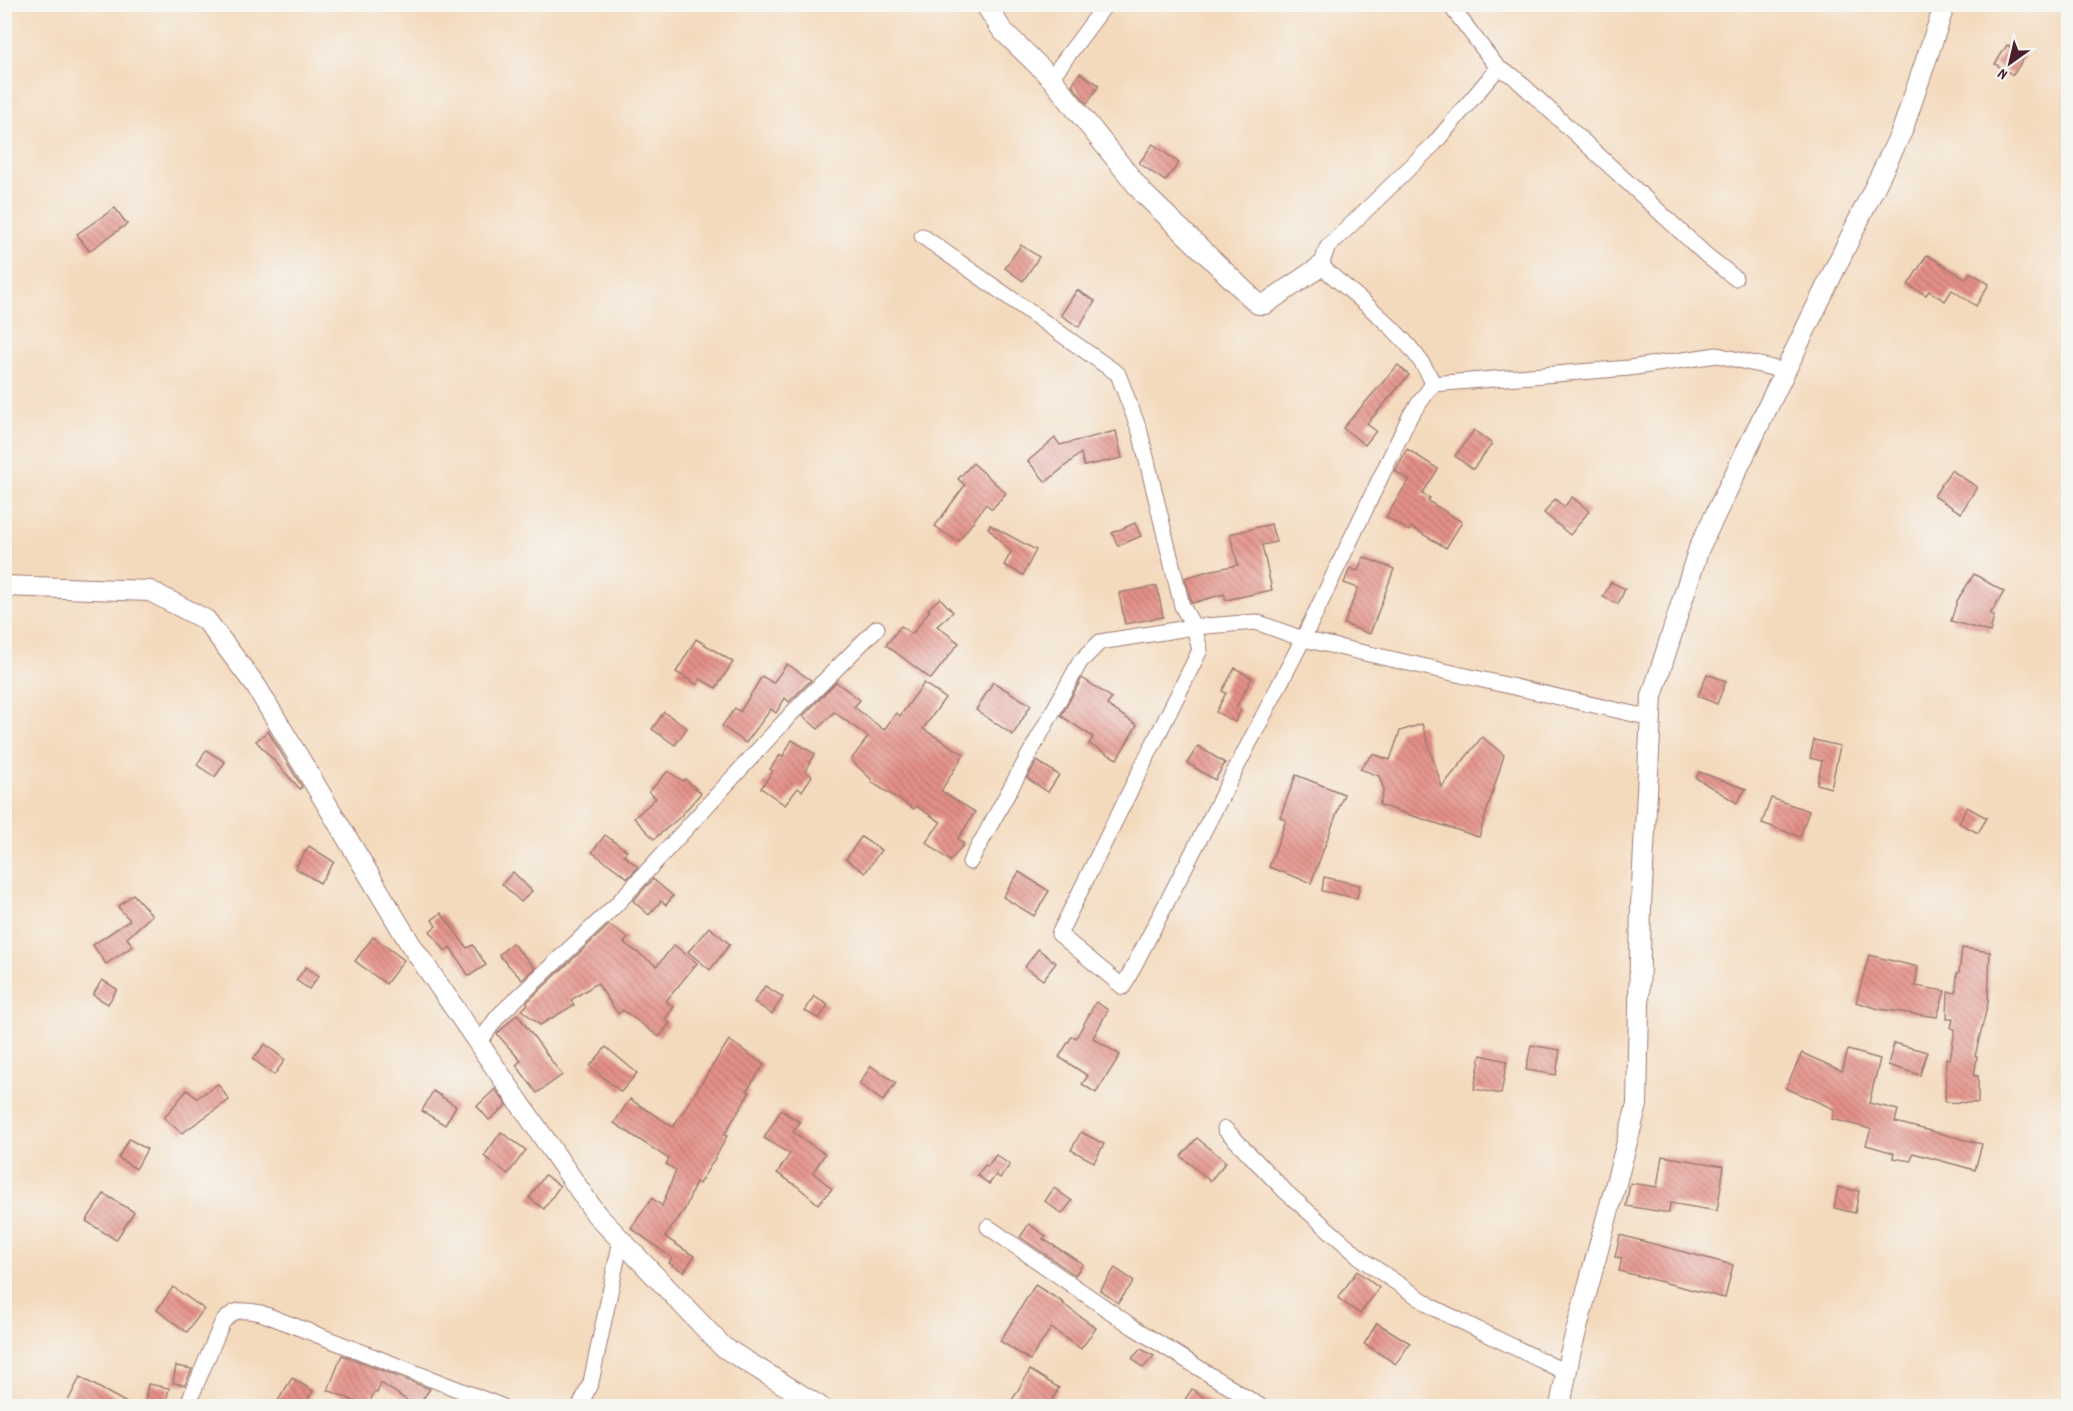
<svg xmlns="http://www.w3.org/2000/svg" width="2073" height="1411" font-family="Dekko,sans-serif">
  <defs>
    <pattern id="building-back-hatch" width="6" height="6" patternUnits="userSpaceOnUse" patternTransform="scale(1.5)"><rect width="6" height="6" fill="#e49087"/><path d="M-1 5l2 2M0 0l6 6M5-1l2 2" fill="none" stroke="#bb756f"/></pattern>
  </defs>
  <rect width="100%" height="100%" fill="#f6f6f2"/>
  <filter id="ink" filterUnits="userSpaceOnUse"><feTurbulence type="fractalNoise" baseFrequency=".0167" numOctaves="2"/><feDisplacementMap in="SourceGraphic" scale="12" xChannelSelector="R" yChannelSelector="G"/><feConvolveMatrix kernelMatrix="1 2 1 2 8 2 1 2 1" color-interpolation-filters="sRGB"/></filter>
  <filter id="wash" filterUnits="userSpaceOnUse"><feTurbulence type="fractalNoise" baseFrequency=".008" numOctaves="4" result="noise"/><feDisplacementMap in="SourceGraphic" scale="24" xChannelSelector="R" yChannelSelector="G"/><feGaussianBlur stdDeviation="1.35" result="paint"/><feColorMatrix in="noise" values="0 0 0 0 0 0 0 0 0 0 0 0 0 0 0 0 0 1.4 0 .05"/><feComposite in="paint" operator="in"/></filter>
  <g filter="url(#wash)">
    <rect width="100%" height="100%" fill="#f4dabd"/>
    <g id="blocks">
      <g fill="url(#building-back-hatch)">
        <path d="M2007,45L2025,56L2013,75L1995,64Z"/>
        <path d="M1080,73L1099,85L1087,104L1072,85Z"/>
        <path d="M1153,144L1179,163L1165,181L1139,163Z"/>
        <path d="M115,208L127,224L89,251L77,234Z"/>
        <path d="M1021,245L1039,257L1023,281L1005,268Z"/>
        <path d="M1927,255L1966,279L1970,272L1989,284L1976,306L1952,290L1945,301L1929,291L1926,295L1908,285Z"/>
        <path d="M1077,290L1095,301L1079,327L1061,315Z"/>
        <path d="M1398,365L1409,375L1367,424L1376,431L1365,445L1343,428Z"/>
        <path d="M1474,430L1492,444L1473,469L1455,456Z"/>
        <path d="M1116,431L1122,458L1084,466L1081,453L1046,482L1028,461L1055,438L1060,445Z"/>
        <path d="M1407,449L1438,469L1422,494L1430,498L1428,501L1462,522L1446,548L1411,527L1409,531L1386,517L1409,480L1395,471Z"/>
        <path d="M973,463L1006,493L992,509L986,504L958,542L935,526L965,485L958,479Z"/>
        <path d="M1951,470L1977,487L1961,513L1934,496Z"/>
        <path d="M1572,497L1589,511L1570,535L1544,513L1555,499L1564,507Z"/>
        <path d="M1135,523L1141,536L1118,546L1112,533Z"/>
        <path d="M1271,524L1276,542L1262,545L1272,590L1226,600L1224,594L1192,603L1185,578L1208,571L1238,565L1230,534Z"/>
        <path d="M990,525L1036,550L1023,575L1004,565L1011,552L988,528Z"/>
        <path d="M1363,557L1394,569L1370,634L1344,624L1358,588L1344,583L1350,568L1358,571Z"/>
        <path d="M1974,574L2004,592L1990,614L1994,616L1990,632L1951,621L1957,601Z"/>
        <path d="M1611,582L1625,589L1618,604L1603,597Z"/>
        <path d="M1157,586L1163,617L1125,624L1119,593Z"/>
        <path d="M940,598L953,612L937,626L959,643L931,679L886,645L901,626L912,634L930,610L928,609Z"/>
        <path d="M696,639L733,662L716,688L700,679L697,685L676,672Z"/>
        <path d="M787,664L811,680L789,702L785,698L776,713L771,709L746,743L722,726L735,708L740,712L762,676L773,683Z"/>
        <path d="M1235,668L1252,678L1236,707L1241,710L1235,722L1216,712L1226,693L1222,691Z"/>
        <path d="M1707,674L1726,681L1717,704L1698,696Z"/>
        <path d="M1082,678L1112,698L1107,705L1137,725L1117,759L1089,744L1093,737L1061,716Z"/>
        <path d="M836,682L860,700L854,707L884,730L896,713L900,716L924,683L945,698L923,729L964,754L941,791L975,812L958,839L964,844L950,861L926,842L941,822L916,806L914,809L871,782L872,780L851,760L868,737L834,712L818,729L803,716Z"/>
        <path d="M993,682L1031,705L1013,735L976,710Z"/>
        <path d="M664,712L687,728L675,745L652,729Z"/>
        <path d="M1422,724L1442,787L1482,737L1504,755L1479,837L1379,805L1384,790L1379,776L1360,769L1373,754L1390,760L1400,731Z"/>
        <path d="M268,731L302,787L300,789L256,741Z"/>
        <path d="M792,740L815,754L805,771L812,776L802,791L798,788L785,805L761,788L773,771L770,769L780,755L783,756Z"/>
        <path d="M1814,740L1840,746L1831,788L1817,784L1822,761L1810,758Z"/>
        <path d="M1198,746L1225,763L1215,780L1187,763Z"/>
        <path d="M206,750L225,762L215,777L197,765Z"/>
        <path d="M1037,761L1059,775L1048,792L1027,778Z"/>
        <path d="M668,771L683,781L685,779L701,793L679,818L654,839L634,818L656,798L649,792Z"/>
        <path d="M1699,772L1746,789L1737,803L1696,778Z"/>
        <path d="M1296,775L1344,794L1311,883L1269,867L1286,820L1280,817Z"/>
        <path d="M1771,798L1809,811L1800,837L1762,823Z"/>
        <path d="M1967,807L1987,818L1978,833L1959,823Z"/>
        <path d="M605,835L627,851L624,855L638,867L628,878L592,852Z"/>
        <path d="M861,837L881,850L865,873L846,859Z"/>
        <path d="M309,846L334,862L320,883L295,868Z"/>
        <path d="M513,872L532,891L521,902L502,884Z"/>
        <path d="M1019,872L1049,891L1034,916L1003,897Z"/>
        <path d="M1324,877L1360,885L1357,898L1322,891Z"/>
        <path d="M653,879L673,896L666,905L661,901L649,915L633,901Z"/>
        <path d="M133,894L152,915L127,938L133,946L106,964L93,945L130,920L118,907Z"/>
        <path d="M441,913L467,948L473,945L486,965L469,976L450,947L445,951L430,931L436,926L432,920Z"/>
        <path d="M609,925L628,938L624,943L657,966L674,945L697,963L666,1001L674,1007L665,1019L670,1023L659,1037L623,1010L618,1014L597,983L571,1000L574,1005L540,1025L522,1010L528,1004L527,1002Z"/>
        <path d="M709,927L730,944L710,970L688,952Z"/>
        <path d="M373,937L404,960L386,984L355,961Z"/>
        <path d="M512,943L535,968L522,980L499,955Z"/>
        <path d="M1962,948L1990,952L1988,1003L1975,1056L1977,1057L1974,1076H1978V1103L1945,1102L1946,1058L1950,1059L1955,1029L1951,1028L1953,1019H1947L1948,992L1956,993L1957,973H1959Z"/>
        <path d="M1038,949L1056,963L1043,980L1025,967Z"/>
        <path d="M1869,955L1918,967L1915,986L1945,991L1937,1017L1879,1009L1856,1002Z"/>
        <path d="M306,967L319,976L309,989L296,980Z"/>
        <path d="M102,980L117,989L108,1004L93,995Z"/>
        <path d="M765,986L783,997L772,1014L754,1002Z"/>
        <path d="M814,996L828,1005L819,1019L805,1011Z"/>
        <path d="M1096,1002L1108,1010L1093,1038L1120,1055L1096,1093L1082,1084L1088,1076L1059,1057L1072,1036L1076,1038Z"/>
        <path d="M517,1014L562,1075L537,1093L516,1065L521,1061L497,1034Z"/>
        <path d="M729,1040L764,1065L747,1090L750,1092L724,1135L727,1136L716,1157L699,1184L696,1182L685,1209L665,1237L694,1256L684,1272L669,1263L672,1258L631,1228L652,1198L662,1206L676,1170L666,1164L669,1159L614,1123L630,1099L673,1127Z"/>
        <path d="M1894,1043L1927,1052L1920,1075L1888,1065Z"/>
        <path d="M265,1044L285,1060L274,1075L253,1059Z"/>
        <path d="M1531,1045L1560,1050L1556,1075L1526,1070Z"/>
        <path d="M606,1047L637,1073L621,1092L590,1066Z"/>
        <path d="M1848,1050L1880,1059L1869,1103L1898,1110L1895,1122L1982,1144L1975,1170L1913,1153L1911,1161L1893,1158L1894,1153L1866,1145L1871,1129L1832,1119L1834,1109L1786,1088L1802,1053L1842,1071Z"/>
        <path d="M1481,1055L1507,1061L1501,1094L1474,1089Z"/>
        <path d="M871,1066L896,1083L883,1101L859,1084Z"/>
        <path d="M218,1084L229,1100L182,1133L164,1118L187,1090L197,1098Z"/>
        <path d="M495,1089L507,1105L489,1120L477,1106Z"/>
        <path d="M433,1091L456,1106L445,1125L422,1111Z"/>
        <path d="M781,1110L800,1122L793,1132L825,1154L813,1172L832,1189L818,1204L797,1186L777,1173L790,1154L764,1138Z"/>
        <path d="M501,1132L526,1150L508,1174L484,1156Z"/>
        <path d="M1081,1132L1104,1144L1094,1162L1071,1150Z"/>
        <path d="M1197,1138L1226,1162L1210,1181L1181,1156Z"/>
        <path d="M129,1139L147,1149L136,1169L118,1158Z"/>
        <path d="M996,1155L1010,1165L1000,1178L996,1175L989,1184L977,1175L985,1165L987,1167Z"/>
        <path d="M1662,1156L1724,1166L1717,1211L1670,1203L1669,1213L1626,1206L1630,1183L1657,1187Z"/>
        <path d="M545,1175L560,1186L544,1209L529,1198Z"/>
        <path d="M1838,1187L1859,1191L1855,1213L1834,1208Z"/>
        <path d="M1054,1188L1072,1201L1062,1214L1045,1201Z"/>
        <path d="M104,1194L134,1212L116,1240L86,1221Z"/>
        <path d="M1029,1224L1046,1236L1043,1239L1083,1264L1075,1275L1020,1237Z"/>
        <path d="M1620,1235L1733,1265L1725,1298L1619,1271L1622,1258L1615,1257Z"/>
        <path d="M1115,1268L1134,1281L1118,1303L1100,1290Z"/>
        <path d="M1357,1271L1379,1288L1360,1314L1338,1298Z"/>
        <path d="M1035,1285L1064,1303L1063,1304L1096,1328L1081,1349L1051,1328L1030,1360L1000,1341Z"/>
        <path d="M173,1287L204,1309L187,1332L157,1310Z"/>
        <path d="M1377,1323L1410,1343L1396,1364L1364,1344Z"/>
        <path d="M1141,1349L1154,1356L1143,1368L1132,1358Z"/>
        <path d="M342,1355L430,1389L417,1407L381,1383L377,1393L374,1392L368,1407L328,1390Z"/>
        <path d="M176,1366L192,1369L185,1385L173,1383Z"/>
        <path d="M1030,1370L1059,1388L1048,1407H1008Z"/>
        <path d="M80,1377L134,1407H65Z"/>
        <path d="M292,1378L313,1391L303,1407H274Z"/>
        <path d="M148,1384L169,1388L165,1407H144Z"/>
        <path d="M1192,1389L1217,1407H1180Z"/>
      </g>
    </g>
  </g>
  <g filter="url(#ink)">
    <use href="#blocks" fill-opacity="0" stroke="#9f7c74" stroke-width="1.5"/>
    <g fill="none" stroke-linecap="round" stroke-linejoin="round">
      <g stroke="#9f7c74" stroke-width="17">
        <g id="minor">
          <path d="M1449,4L1498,68L1513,76L1706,255L1735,278"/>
          <path d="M1051,78L1106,4"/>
          <path d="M922,236L1118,374L1140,432L1182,606L1194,627L1200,650L1059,934L1123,987L1303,639L1410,416L1433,384L1629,368L1717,355L1785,371"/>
          <path d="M1433,384C1417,341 1356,297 1321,266L1327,248L1434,144L1498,68"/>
          <path d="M970,862L1080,662L1100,642L1194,627L1256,622L1303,639L1651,718"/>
          <path d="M479,1043L498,1016L616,905L791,714L877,628"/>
          <path d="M1225,1129L1286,1192L1363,1260L1434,1308L1567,1373"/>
          <path d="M988,1227L1133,1327L1260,1406"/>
          <path d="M187,1406L222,1323C235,1307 242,1310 261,1313L501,1406"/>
          <path d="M580,1406L591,1382L621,1240"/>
        </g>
      </g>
      <g stroke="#9f7c74" stroke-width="22">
        <g id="tertiary">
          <path d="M985,4L1002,30L1051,78L1143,193L1258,304H1265L1321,266"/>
          <path d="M4,586L150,591L206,620L256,686L411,945L596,1214L723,1347L819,1406"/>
          <path d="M1560,1406L1570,1354L1637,1105L1641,905L1652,696L1699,548L1902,131L1945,4"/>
        </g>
      </g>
      <use href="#minor" stroke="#fff" stroke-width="15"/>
      <use href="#tertiary" stroke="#fff" stroke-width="20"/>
    </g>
  </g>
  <rect width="2073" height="1411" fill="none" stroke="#f6f6f2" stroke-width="24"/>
  <g transform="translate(2010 63) rotate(214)" stroke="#f6f6f2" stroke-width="4.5" paint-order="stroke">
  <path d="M0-4.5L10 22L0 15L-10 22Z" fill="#4a1f2b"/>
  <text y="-9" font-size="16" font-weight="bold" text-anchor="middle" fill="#4a1f2b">N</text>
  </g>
</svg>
